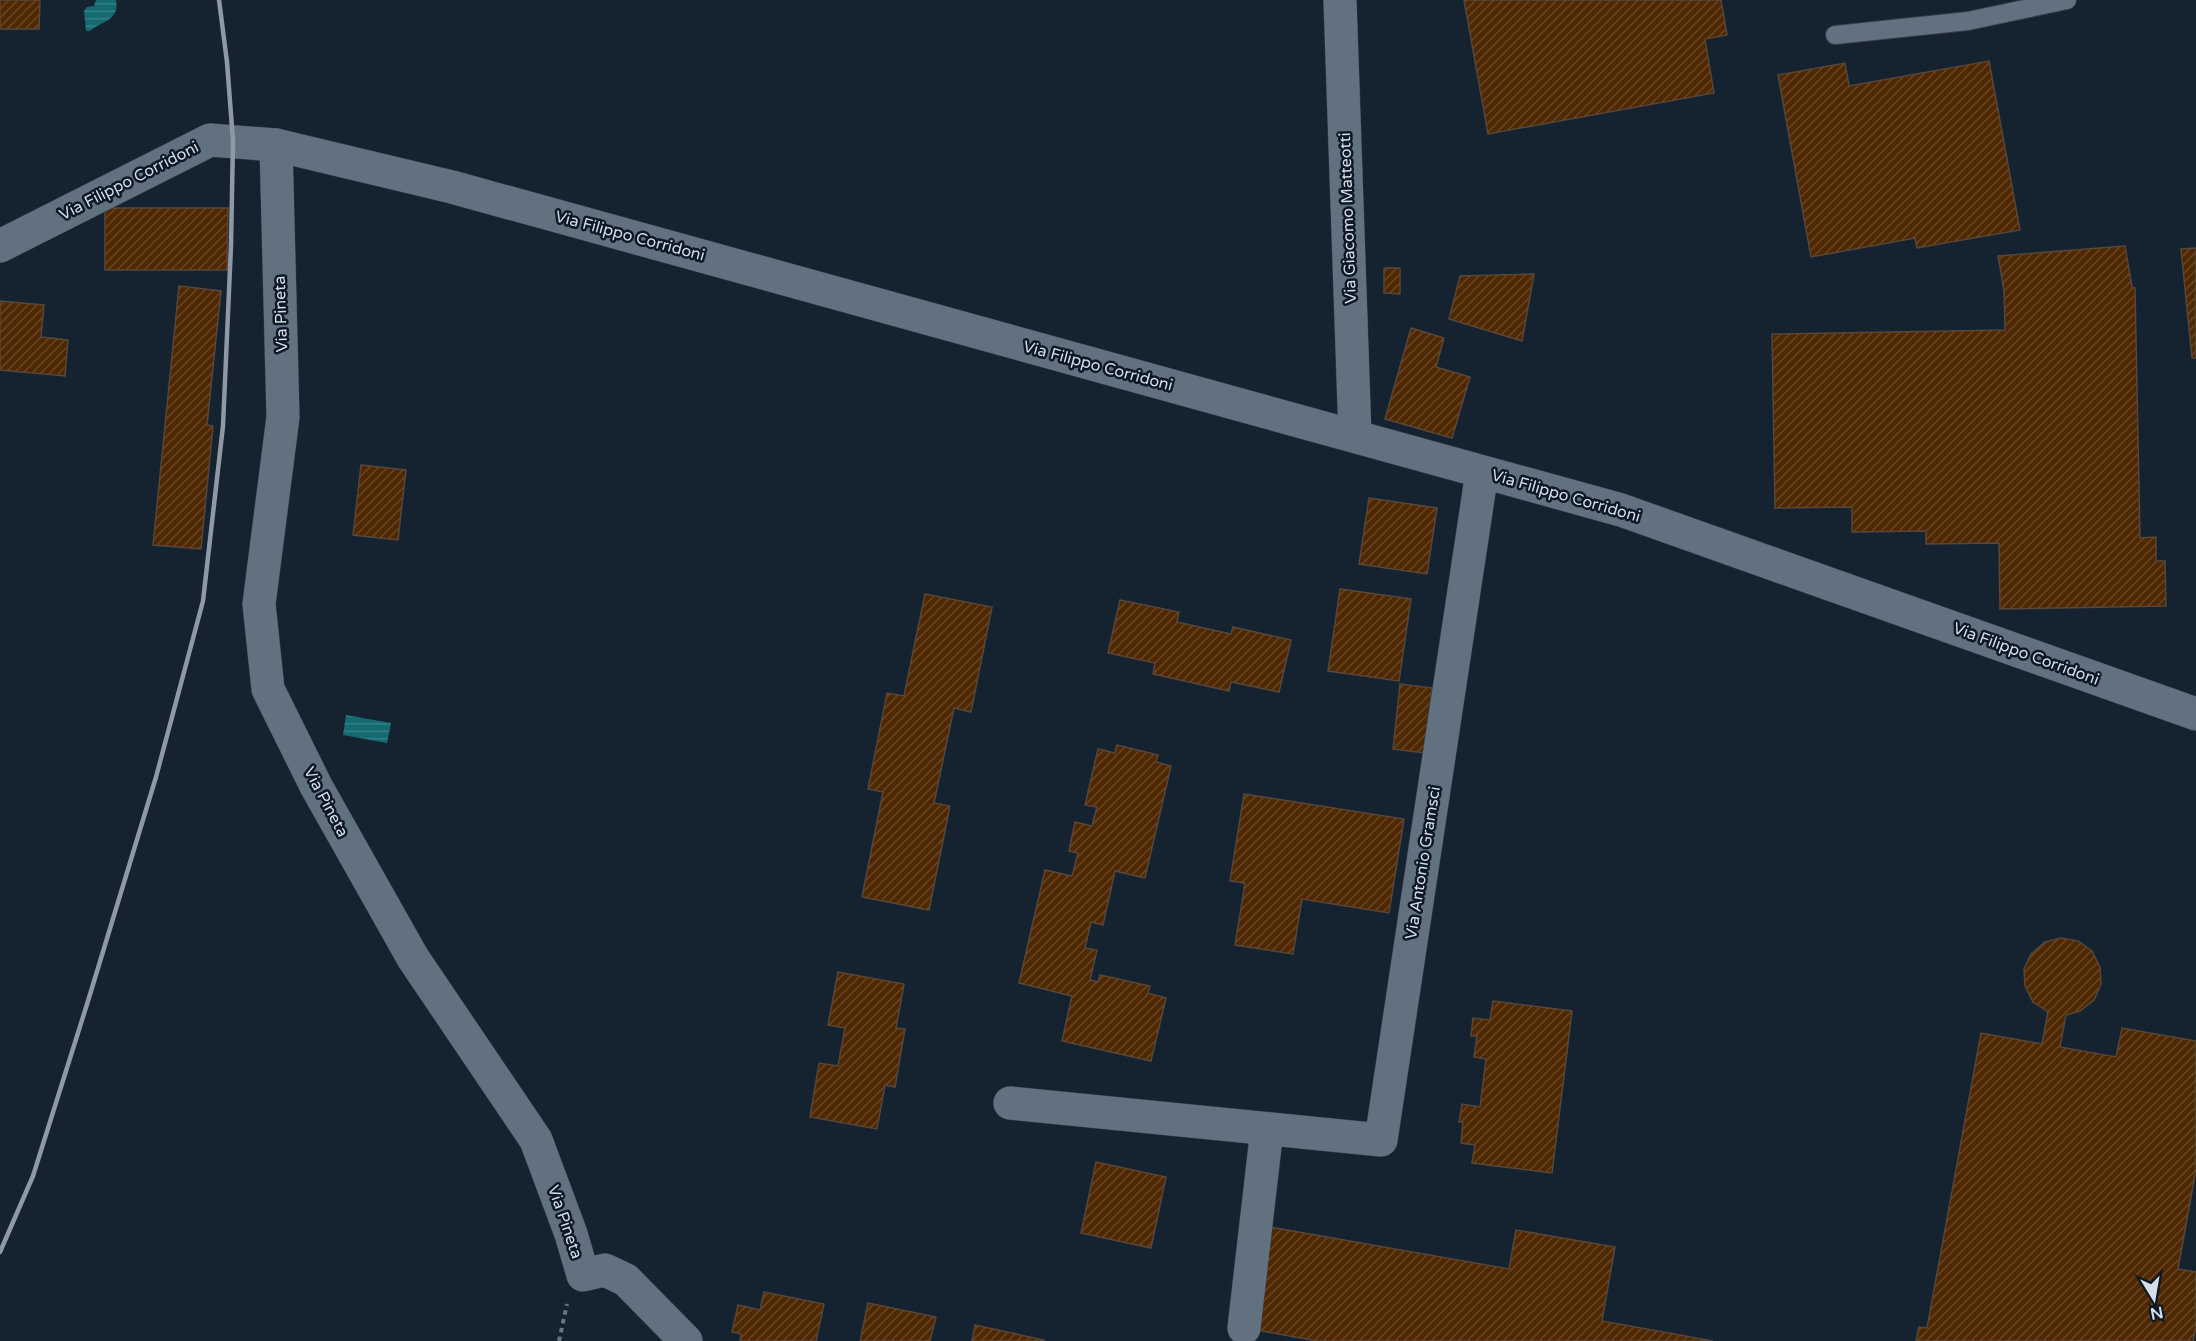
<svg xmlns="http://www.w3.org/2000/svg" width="2196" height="1341" font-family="'Varela Round',sans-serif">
  <defs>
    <pattern id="water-rules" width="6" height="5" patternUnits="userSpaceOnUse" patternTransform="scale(1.5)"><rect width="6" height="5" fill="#136b71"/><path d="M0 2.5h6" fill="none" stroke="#348085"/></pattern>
    <pattern id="building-hatch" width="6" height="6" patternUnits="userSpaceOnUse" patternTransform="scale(1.5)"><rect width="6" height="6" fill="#4f2700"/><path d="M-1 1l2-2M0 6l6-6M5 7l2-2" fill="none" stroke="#674625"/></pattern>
  </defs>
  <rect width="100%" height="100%" fill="#15222f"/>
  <g fill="url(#water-rules)">
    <path d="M96,0H116C120,21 101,21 90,31H86L84,11L87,7L94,6Z"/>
    <path d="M346,715L391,723L387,743L343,735Z"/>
  </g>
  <g fill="url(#building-hatch)" stroke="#57473a" stroke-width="1.5">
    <path d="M0,0H40L39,29H0Z"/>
    <path d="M1464,0H1721L1727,35L1705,39L1714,93L1488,134Z"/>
    <path d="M1989,61L2020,230L1917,248L1915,238L1811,257L1778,75L1845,63L1849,86Z"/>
    <path d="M105,208H228L227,270H105Z"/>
    <path d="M2125,246L2132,287L2135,288L2140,538L2156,537V561H2165L2166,606L2000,609L1999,543L1926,544V531L1852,532V507L1775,508L1772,334L2005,330L2004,290L1998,256Z"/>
    <path d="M2196,248V358H2192L2181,249Z"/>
    <path d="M1384,268H1400V294L1384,293Z"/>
    <path d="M1534,274L1522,341L1449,319L1460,276Z"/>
    <path d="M179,286L221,291L207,425L213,426L201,549L153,545Z"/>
    <path d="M0,301L44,305L41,337L68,340L65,376L0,370Z"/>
    <path d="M1411,328L1444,338L1436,367L1470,377L1452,438L1385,419Z"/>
    <path d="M361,465L406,470L398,540L353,535Z"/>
    <path d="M1369,498L1437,508L1427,574L1359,564Z"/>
    <path d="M1340,589L1411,599L1399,681L1328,671Z"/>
    <path d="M925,594L992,607L971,712L954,708L934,803L950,806L929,910L862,897L883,792L868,789L887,693L904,696Z"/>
    <path d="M1120,600L1179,612L1177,622L1231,634L1233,627L1291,640L1279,692L1231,682L1229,691L1153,674L1155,663L1108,653Z"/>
    <path d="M1400,684L1432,688L1425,753L1393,749Z"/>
    <path d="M1117,745L1158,755L1156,762L1171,766L1145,878L1115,871L1103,925L1091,922L1085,948L1097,950L1090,980L1098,982L1100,975L1150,986L1148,993L1166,998L1151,1061L1062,1041L1072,996L1019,983L1045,870L1072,876L1078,853L1069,851L1075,822L1092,826L1097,807L1085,805L1098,749L1115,753Z"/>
    <path d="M1244,794L1404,819L1389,913L1302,899L1293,954L1235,945L1245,883L1230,881Z"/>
    <path d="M2061,938L2078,941L2092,951L2100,967L2101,984L2094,1000L2080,1011L2066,1015L2060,1047L2116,1057L2122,1028L2196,1041V1169L2178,1269L2196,1272V1326L2193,1341H1916L1919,1327L1927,1328L1981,1033L2042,1044L2048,1012L2033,1002L2025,986L2024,969L2031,954L2045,942Z"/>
    <path d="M838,972L904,984L896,1028L905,1029L895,1087L885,1085L877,1129L810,1117L819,1063L838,1066L845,1028L828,1025Z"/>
    <path d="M1493,1001L1572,1011L1552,1173L1472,1163L1475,1145L1461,1143L1463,1122H1459L1462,1104L1480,1107L1486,1059L1474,1057L1477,1036H1471L1473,1018L1490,1020Z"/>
    <path d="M1096,1162L1166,1177L1151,1248L1081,1233Z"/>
    <path d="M1270,1227L1509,1269L1516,1230L1615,1247L1602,1321L1713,1341H1317L1251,1329Z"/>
    <path d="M764,1292L824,1304L816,1341H740L741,1334L732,1332L738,1305L760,1310Z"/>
    <path d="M868,1303L936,1317L930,1341H860Z"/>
    <path d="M975,1325L1044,1340V1341H972Z"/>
  </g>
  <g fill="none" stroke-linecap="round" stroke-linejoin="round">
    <g stroke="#353e49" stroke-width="20">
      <path id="lane" d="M1835,35L1968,21L2067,0"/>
    </g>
    <g stroke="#353e49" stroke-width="34">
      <g id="street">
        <path d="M1340,0L1355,436"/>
        <path d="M276,145L283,417L259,604L268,689L316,786L413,958L536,1140L571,1234L583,1275L605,1270L626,1280L686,1341"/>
        <path d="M0,246L210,140L276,145L452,187L1621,510L2196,714"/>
        <path d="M1010,1103L1381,1140L1482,472"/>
        <path d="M1244,1328L1267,1129"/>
      </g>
    </g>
    <path stroke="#6b7682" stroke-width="4" stroke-dasharray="4.5 4.5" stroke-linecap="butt" d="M559,1341L567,1304"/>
    <use href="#lane" stroke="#627180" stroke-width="18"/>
    <use href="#street" stroke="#627180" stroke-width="33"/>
    <path stroke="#8e99a3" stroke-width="4.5" d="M0,1252L33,1176L88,1001L156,777L203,601L223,426L231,246L233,141L227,62L219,0"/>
  </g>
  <g text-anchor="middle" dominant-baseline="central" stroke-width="5" stroke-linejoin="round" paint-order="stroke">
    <g font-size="16" fill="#d5dee7" stroke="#0c1925">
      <text transform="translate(129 181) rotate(-27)">Via Filippo Corridoni</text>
      <text transform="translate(1348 218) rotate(-92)">Via Giacomo Matteotti</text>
      <text transform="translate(630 236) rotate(15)">Via Filippo Corridoni</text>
      <text transform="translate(281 314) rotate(-92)">Via Pineta</text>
      <text transform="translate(1098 366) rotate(15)">Via Filippo Corridoni</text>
      <text transform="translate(1566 496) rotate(16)">Via Filippo Corridoni</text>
      <text transform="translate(2026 654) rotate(20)">Via Filippo Corridoni</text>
      <text transform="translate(326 802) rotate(62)">Via Pineta</text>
      <text transform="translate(1423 863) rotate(-81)">Via Antonio Gramsci</text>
      <text transform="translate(565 1222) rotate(71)">Via Pineta</text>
    </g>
  </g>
  <g transform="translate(2154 1299) rotate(169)" stroke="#0c1925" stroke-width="4.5" paint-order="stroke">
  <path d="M0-4.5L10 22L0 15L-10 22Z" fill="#d5dee7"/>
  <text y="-9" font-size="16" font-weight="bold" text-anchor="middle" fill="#d5dee7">N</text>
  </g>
</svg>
